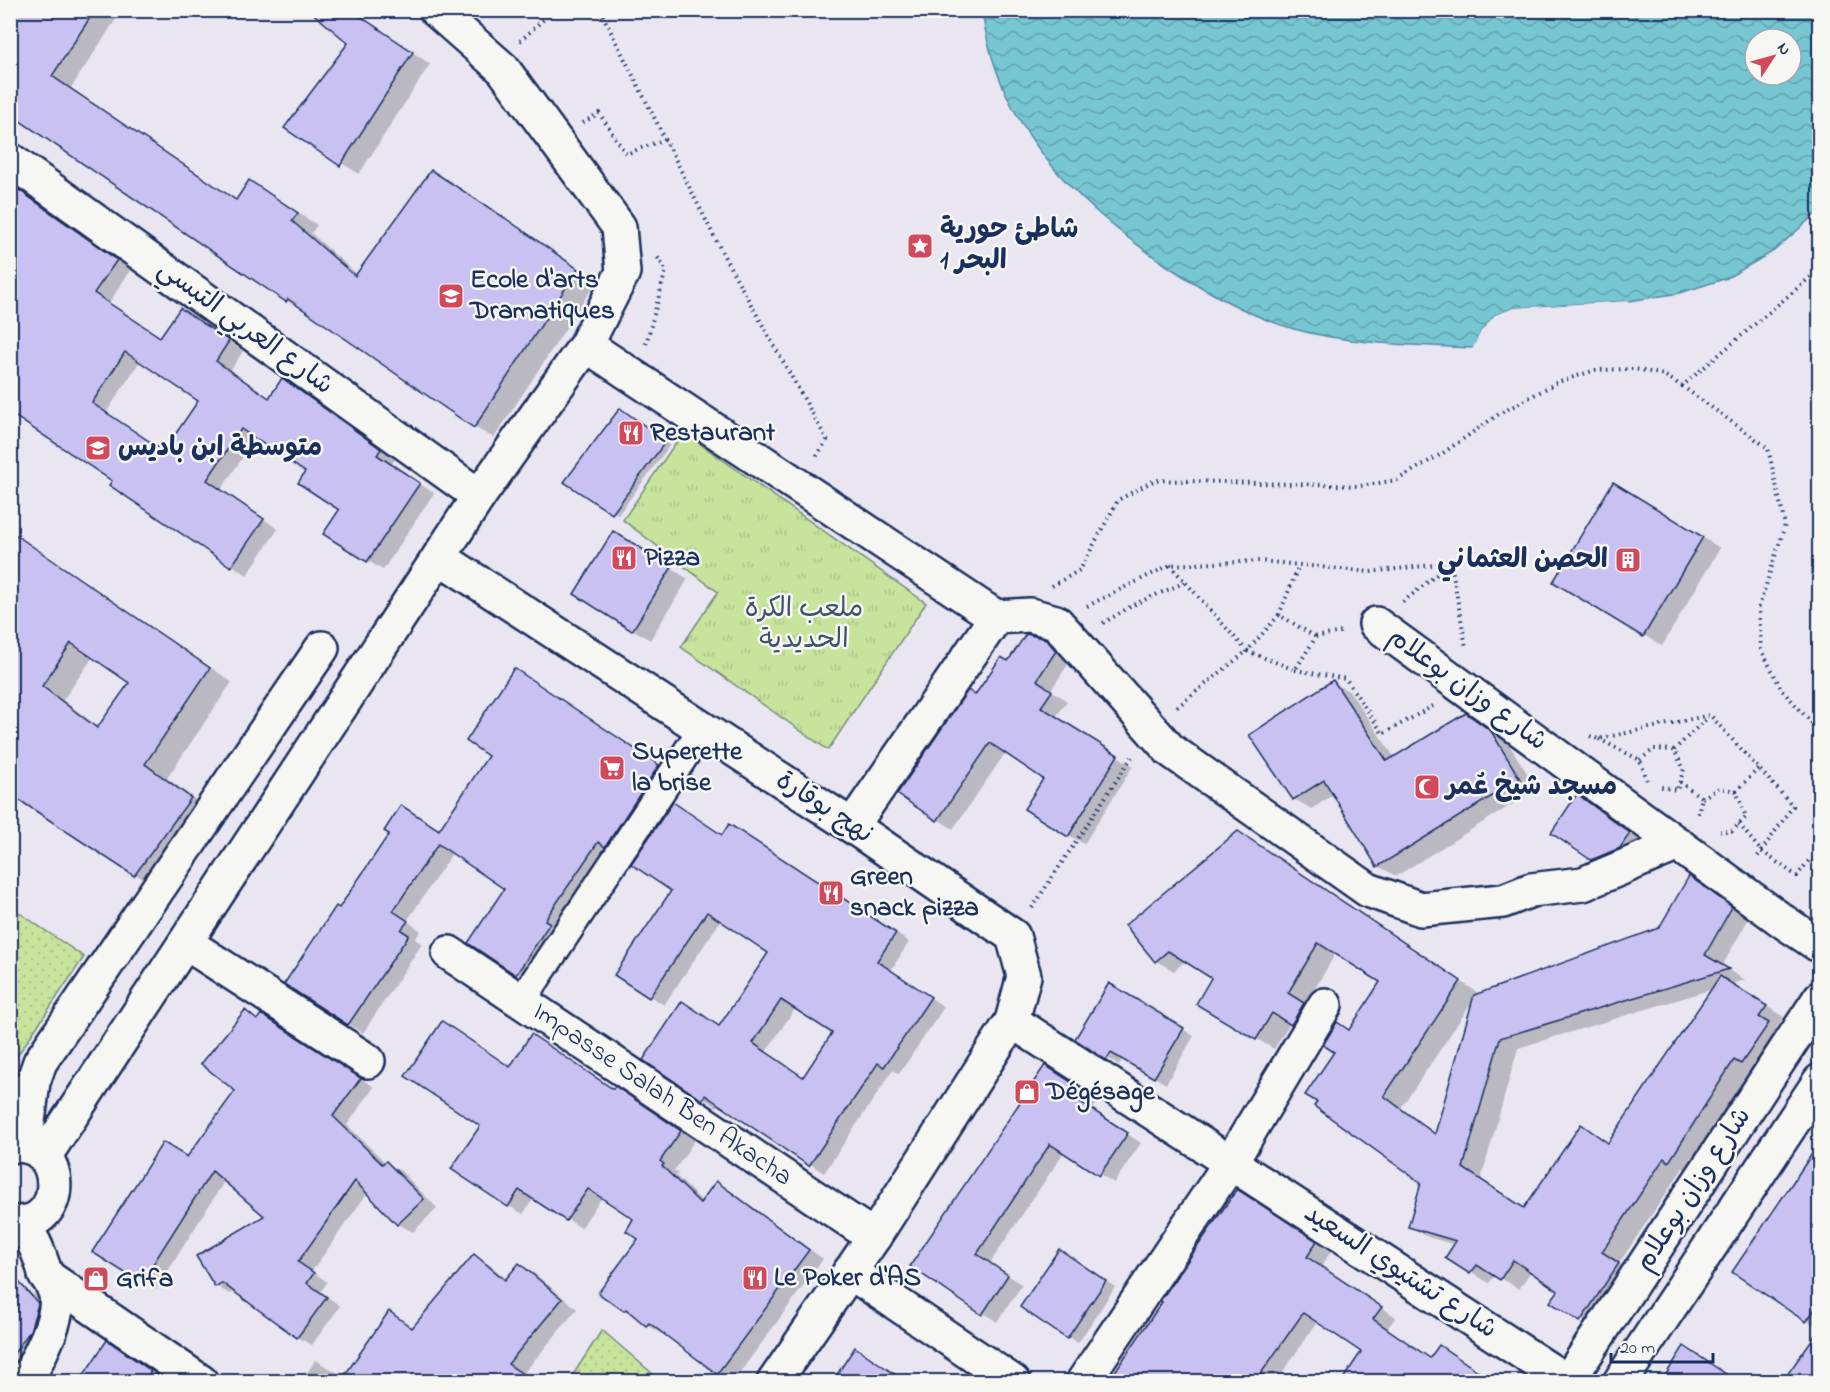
<svg xmlns="http://www.w3.org/2000/svg" width="1830" height="1392" font-family="'Indie Flower','Playpen Sans Arabic',sans-serif">
  <defs>
    <pattern id="grass-dots" width="8" height="8" patternUnits="userSpaceOnUse" patternTransform="scale(1.5)"><rect width="8" height="8" fill="#c8e49c"/><path d="M2 2h.1M6 6h.1" fill="none" stroke="#abc489" stroke-width="1.8" stroke-linecap="round"/></pattern>
    <pattern id="park-tufts" width="24" height="20" patternUnits="userSpaceOnUse" patternTransform="scale(1.5)"><rect width="24" height="20" fill="#c8e49c"/><path d="M3 7l-1-3M5 7V3M7 7l1-3M15 17l-1-3M17 17v-4M19 17l1-3" fill="none" stroke="#abc489"/></pattern>
    <pattern id="water-waves" width="16" height="10" patternUnits="userSpaceOnUse" patternTransform="scale(1.5)"><rect width="16" height="10" fill="#77c7d3"/><path d="M0 5q4-4 8 0t8 0" fill="none" stroke="#61a2ae"/></pattern>
  </defs>
  <rect width="100%" height="100%" fill="#e9e6f2"/>
  <filter id="ink" filterUnits="userSpaceOnUse"><feTurbulence type="fractalNoise" baseFrequency=".0167" numOctaves="2"/><feDisplacementMap in="SourceGraphic" scale="12" xChannelSelector="R" yChannelSelector="G"/><feConvolveMatrix kernelMatrix="1 2 1 2 8 2 1 2 1" color-interpolation-filters="sRGB"/></filter>
  <g filter="url(#ink)">
    <g fill="url(#grass-dots)" stroke="#728a7d" stroke-width="1.5">
      <path d="M11,907L84,957L11,1065Z"/>
      <path d="M602,1330L661,1381H569Z"/>
    </g>
    <path fill="url(#park-tufts)" stroke="#728a7d" stroke-width="1.5" d="M683,432L926,603L828,750L681,647L718,592L623,520Z"/>
    <path fill="url(#water-waves)" stroke="#528aa4" stroke-width="1.5" fill-rule="evenodd" d="M982,11H1819V211L1774,251L1727,278L1680,293L1629,301L1514,308L1495,315L1481,331L1474,348C1415,345 1352,345 1294,329C1251,317 1209,293 1172,269C1077,206 998,128 982,11ZM1755,39H1791V75H1755Z"/>
    <path fill="#e9e6f2" d="M1629,301L1632,303L1515,311L1497,318L1483,333L1477,349L1472,350L1481,331L1495,315L1514,308Z"/>
    <g fill="#0003" fill-rule="evenodd">
      <path d="M10,10H122L71,88L238,201L269,194L317,225L311,233L358,275L451,183L524,231L596,282L494,438L474,427L307,311V312L287,301L42,133L10,115Z"/>
      <path d="M350,10L430,64L359,174L286,127L350,43Z"/>
      <path d="M20,192L35,200L131,269L109,303L161,338L196,319L243,351L230,371L271,399L283,380L298,389L395,459L391,465L434,493L383,570L368,561L341,510L307,471L256,437L221,490L278,529L247,575L111,484L114,480ZM140,361L200,400L165,452L106,413Z"/>
      <path d="M626,413L670,445L618,515L613,512Z"/>
      <path d="M1631,494L1720,548L1662,646L1555,582Z"/>
      <path d="M10,531L232,682L167,778L212,812L157,887L135,874L10,792ZM93,657L131,683L100,728L63,700Z"/>
      <path d="M631,543L688,579L650,640L576,594Z"/>
      <path d="M1045,640L1062,650L1071,660L1051,690L1067,701L1056,717L1133,766L1084,844L1069,835L1045,779L1006,752L953,829L899,794L976,696L1009,663Z"/>
      <path d="M515,670L672,775L531,982L470,943L506,888L453,852L407,921L421,931L415,939L422,944L363,1033L348,1024L340,910L440,831L490,755Z"/>
      <path d="M1333,682L1350,692L1395,758L1466,714L1483,725L1508,743L1537,789L1396,876L1378,866L1334,794L1312,809L1294,799Z"/>
      <path d="M1578,796L1641,841L1632,854L1604,866L1592,859Z"/>
      <path d="M1238,833L1256,843L1478,993L1476,996L1660,929L1690,878L1708,888L1749,918L1722,966L1745,980L1731,984L1784,1017L1776,1028L1786,1034L1760,1073L1753,1069L1688,1171L1683,1168L1619,1263L1636,1275L1599,1331L1552,1302L1560,1290L1531,1271L1519,1289L1495,1275L1489,1283L1447,1257L1455,1245L1428,1237L1410,1227L1422,1183L1349,1031L1382,982L1336,953L1305,1005L1321,1014L1309,1034L1290,1023L1274,1049L1257,1039L1213,977L1186,960L1174,971L1156,961ZM1713,989L1610,1144L1581,1126L1525,1209L1481,1179L1518,1048ZM1474,999L1436,1134L1401,1108Z"/>
      <path d="M744,834L909,942L891,970L944,1007L899,1074L893,1070L824,1173L720,1103L717,1107L703,1098L720,1027L770,952L721,920L664,1005L616,975L723,836ZM796,1007L834,1033L804,1078L766,1052Z"/>
      <path d="M1110,985L1194,1036L1166,1084L1123,1058L1119,1065L1077,1039Z"/>
      <path d="M245,1012L259,1020L276,1024L374,1087L347,1125L386,1163L401,1171L437,1208L413,1232L398,1224L368,1192L312,1271L327,1282L321,1292L340,1306L312,1345L297,1337L235,1291L230,1294L216,1286L266,1216L225,1180L156,1290L141,1281L187,1158L237,1091Z"/>
      <path d="M511,1068L614,1090L630,1097L695,1140L674,1171L678,1173L676,1176L703,1202L717,1183L731,1191L823,1259L733,1382L718,1373L663,1332L661,1334L625,1310L641,1238L635,1219L602,1197L581,1228L534,1198L523,1214L509,1206L482,1125Z"/>
      <path d="M1059,1075L1099,1100L1092,1110L1141,1143L1114,1183L1064,1152L990,1263L1022,1285L997,1322L913,1266Z"/>
      <path d="M1820,1169V1328L1807,1321Z"/>
      <path d="M1253,1200L1331,1251L1321,1267L1396,1317L1387,1329L1431,1359L1489,1379L1491,1376L1501,1382H1343L1363,1352L1318,1321L1276,1382H1110Z"/>
      <path d="M474,1256L490,1265L507,1279L519,1265L535,1274L577,1309L523,1374L535,1382H302L315,1360L345,1377L390,1313L414,1328Z"/>
      <path d="M1069,1257L1115,1287L1078,1343L1022,1307Z"/>
      <path d="M10,1280L47,1303L10,1382Z"/>
      <path d="M1685,1348L1706,1360L1738,1382H1662Z"/>
      <path d="M122,1351L165,1380V1382H81Z"/>
    </g>
    <g fill="#cac1f3" stroke="#1b2f5e" stroke-width="1.5" fill-rule="evenodd">
      <path d="M10,10H95L52,76L236,200L249,180L298,213L292,221L355,276L431,170L505,218L578,269L474,428L288,299L286,302L10,114Z"/>
      <path d="M309,10H351L413,52L340,166L284,128L348,43Z"/>
      <path d="M19,190L117,260L94,293L160,337L180,308L229,341L216,361L269,398L282,378L381,449L377,455L420,483L367,562L323,534L339,510L298,483L305,472L241,429L207,480L264,519L231,567L109,485L112,481L10,413V203ZM125,352L198,401L164,451L92,403Z"/>
      <path d="M620,408L666,441L612,514L564,482Z"/>
      <path d="M1613,482L1703,537L1643,637L1553,582Z"/>
      <path d="M10,531L210,668L145,764L191,798L134,876L10,794ZM71,643L129,683L97,728L42,686Z"/>
      <path d="M613,531L672,567L632,631L574,594Z"/>
      <path d="M1026,634L1046,639L1056,651L1037,680L1052,691L1041,707L1118,755L1068,837L1024,809L1043,779L990,743L937,821L897,794L968,690L975,695L1001,657L1008,661Z"/>
      <path d="M514,668L659,765L605,847L598,842L545,920L550,923L516,975L468,943L504,889L438,844L393,911L408,921L401,930L409,935L348,1025L284,984L336,906L339,908L389,834L384,831L401,805L439,830L488,756L466,741Z"/>
      <path d="M1333,680L1387,761L1466,713L1491,731L1520,779L1377,867L1324,780L1293,800L1249,735Z"/>
      <path d="M1577,794L1630,833L1620,848L1591,860L1551,833Z"/>
      <path d="M673,802L722,835L729,824L896,933L877,961L931,997L884,1067L878,1063L809,1166L705,1095L702,1100L643,1060L682,1001L719,1026L768,953L707,912L649,998L614,975L671,891L631,864ZM781,1000L832,1033L803,1077L753,1043Z"/>
      <path d="M1238,831L1461,981L1384,1096L1435,1134L1474,995L1659,928L1689,876L1732,907L1705,955L1729,969L1500,1038L1463,1168L1524,1208L1581,1124L1608,1143L1720,976L1767,1006L1759,1017L1769,1023L1741,1064L1734,1060L1669,1162L1664,1158L1602,1252L1619,1263L1580,1322L1550,1302L1558,1291L1513,1260L1500,1280L1477,1265L1470,1274L1445,1258L1456,1241L1408,1227L1421,1183L1314,1106L1317,1102L1305,1095L1334,1052L1323,1045L1337,1022L1349,1030L1380,982L1318,943L1288,993L1304,1003L1291,1025L1272,1013L1256,1040L1196,1004L1211,978L1168,951L1155,962L1125,925Z"/>
      <path d="M1109,983L1184,1028L1154,1078L1111,1053L1106,1060L1075,1039Z"/>
      <path d="M245,1010L257,1020L261,1014L361,1078L333,1116L382,1164L386,1161L424,1199L397,1225L355,1181L298,1262L314,1273L307,1283L327,1297L297,1338L222,1283L215,1287L196,1256L264,1216L212,1171L141,1283L92,1252L163,1142L187,1157L235,1091L201,1064Z"/>
      <path d="M442,1021L510,1067L531,1034L613,1089L615,1086L681,1131L660,1161L664,1164L662,1166L700,1203L716,1181L809,1250L717,1374L649,1323L646,1326L626,1309L624,1311L598,1293L638,1239L626,1231L633,1219L588,1189L566,1221L519,1190L508,1207L451,1169L480,1126L405,1076Z"/>
      <path d="M1045,1065L1085,1091L1079,1101L1128,1133L1099,1176L1050,1144L977,1254L1008,1275L982,1315L910,1266Z"/>
      <path d="M1820,1142V1302L1806,1322L1732,1272Z"/>
      <path d="M1237,1189L1317,1241L1307,1257L1382,1307L1373,1319L1430,1358L1439,1345L1494,1382H1341L1361,1352L1303,1313L1255,1382H1108L1162,1302L1160,1301L1165,1294Z"/>
      <path d="M1059,1249L1106,1281L1067,1339L1020,1307Z"/>
      <path d="M474,1254L505,1280L519,1263L562,1299L508,1364L535,1382H340L389,1311L412,1328Z"/>
      <path d="M10,1272L37,1302L38,1304L30,1331L10,1359Z"/>
      <path d="M1820,1328V1382H1782Z"/>
      <path d="M107,1340L151,1371L144,1382H79Z"/>
      <path d="M1684,1346L1738,1382H1661Z"/>
      <path d="M855,1347L906,1382H832Z"/>
    </g>
    <g fill="none" stroke-linecap="round" stroke-linejoin="round">
      <g stroke="#1b2f5e" stroke-width="32">
        <path id="pedestrian" d="M522,1000L703,728"/>
      </g>
      <g stroke="#1b2f5e" stroke-width="38">
        <g id="minor">
          <path d="M10,160L479,496"/>
          <path d="M586,345L996,617L852,826"/>
          <path d="M996,617L1030,615L1056,622L1170,750L1368,890L1421,909L1503,901L1531,890L1583,884L1678,844"/>
          <path d="M1376,624L1784,922L1820,946"/>
          <path d="M186,943L368,1061"/>
          <path d="M449,953L874,1237"/>
          <path d="M1012,1021L1568,1382"/>
          <path d="M25,1146L33,1082L40,1062L322,648"/>
          <path d="M1568,1381L1820,998"/>
          <path d="M1083,1382L1231,1162L1325,1005"/>
          <path d="M1620,1382L1820,1081"/>
        </g>
      </g>
      <g stroke="#1b2f5e" stroke-width="38">
        <g id="tertiary">
          <path d="M10,1146C68,1136 69,1233 10,1222"/>
          <path d="M44,1157L439,557"/>
          <path d="M17,1224C34,1237 36,1246 43,1266C46,1276 54,1286 56,1295C60,1322 37,1358 26,1382"/>
          <path d="M850,1272L1013,1382"/>
          <path d="M45,1275L201,1382"/>
        </g>
      </g>
      <g stroke="#1b2f5e" stroke-width="38">
        <path id="secondary" d="M436,10L503,69L619,227L623,272L586,345L479,496L439,557L852,826L1013,936L1024,976L1012,1021L874,1237L774,1382"/>
      </g>
      <g stroke="#1b2f5e" stroke-width="4" stroke-dasharray="1.5 4.5" stroke-linecap="butt">
        <path d="M600,10L725,258L827,440L816,457"/>
        <path d="M520,41L554,10"/>
        <path d="M583,123L599,113L626,154L665,139"/>
        <path d="M646,344L666,270L656,255"/>
        <path d="M1682,386L1768,448L1785,525L1759,607L1761,649L1782,690L1820,732"/>
        <path d="M1170,565L1247,651L1279,615L1316,637"/>
        <path d="M1052,586L1080,570L1118,500L1155,480L1360,486L1397,480L1443,453L1499,414L1558,382L1596,370L1635,369L1664,375L1682,386L1820,269"/>
        <path d="M1403,602L1451,563"/>
        <path d="M1087,606L1170,565L1261,561L1370,572L1451,563L1466,647"/>
        <path d="M1279,615L1299,565"/>
        <path d="M1103,623L1137,603L1186,582"/>
        <path d="M1295,670L1346,679L1383,734L1433,706"/>
        <path d="M1177,707L1247,651L1295,670L1316,637L1345,631"/>
        <path d="M1590,736L1598,739L1710,715L1793,806L1756,859"/>
        <path d="M1599,739L1640,760L1647,780"/>
        <path d="M1674,750L1708,717"/>
        <path d="M1640,760L1654,749L1674,750L1684,769L1677,790L1657,786"/>
        <path d="M1680,782L1702,798L1697,817"/>
        <path d="M1736,791L1759,768"/>
        <path d="M1702,798L1719,788L1736,791L1746,817L1732,831H1720"/>
        <path d="M1739,824L1761,851L1797,876L1810,859L1820,866"/>
        <path d="M1032,908L1132,757"/>
      </g>
      <use href="#pedestrian" stroke="#f6f6f2" stroke-width="27"/>
      <use href="#minor" stroke="#f6f6f2" stroke-width="33"/>
      <use href="#tertiary" stroke="#f6f6f2" stroke-width="33"/>
      <use href="#secondary" stroke="#f6f6f2" stroke-width="33"/>
    </g>
  </g>
  <defs>
    <g id="sight-square" transform="scale(1.35)"><rect x="-9" y="-9" width="18" height="18" rx="4" fill="#d1495b" stroke="#f6f6f2"/><path d="M0-6L1.8-2.2L6-1.7L2.9 1.2L3.7 5.4L0 3.3L-3.7 5.4L-2.9 1.2L-6-1.7L-1.8-2.2Z" fill="#fff"/></g>
    <g id="school-square" transform="scale(1.35)"><rect x="-9" y="-9" width="18" height="18" rx="4" fill="#d1495b" stroke="#f6f6f2"/><path d="M0-5L7-2L0 1L-7-2ZM-4 1L0 2.5L4 1V4Q0 6-4 4Z" fill="#fff"/></g>
    <g id="restaurant-square" transform="scale(1.35)"><rect x="-9" y="-9" width="18" height="18" rx="4" fill="#d1495b" stroke="#f6f6f2"/><path d="M-5-6h1v4h1v-4h1v4h1v-4h1v5L-1.5 .5V6h-2V.5L-5-1ZM5-6V6H3V1.5H1.5Q1.5-4 5-6Z" fill="#fff"/></g>
    <g id="building-square" transform="scale(1.35)"><rect x="-9" y="-9" width="18" height="18" rx="4" fill="#d1495b" stroke="#f6f6f2"/><path d="M-4-6H4V6H1V3H-1V6H-4ZM-2.5-4.3h1.7v1.8h-1.7ZM.8-4.3h1.7v1.8H.8ZM-2.5-1h1.7V.8h-1.7ZM.8-1h1.7V.8H.8Z" fill="#fff"/></g>
    <g id="supermarket-square" transform="scale(1.35)"><rect x="-9" y="-9" width="18" height="18" rx="4" fill="#d1495b" stroke="#f6f6f2"/><path d="M-6-5.5h2.5l.6 2H6L4.5 2H-2.5L-4.4-4H-6ZM-1.5 3.2a1.3 1.3 0 1 0 .1 0ZM3 3.2a1.3 1.3 0 1 0 .1 0Z" fill="#fff"/></g>
    <g id="mosque-square" transform="scale(1.35)"><rect x="-9" y="-9" width="18" height="18" rx="4" fill="#d1495b" stroke="#f6f6f2"/><path d="M3.5-4.9A6 6 0 1 0 3.5 4.9A5 5 0 1 1 3.5-4.9Z" fill="#fff"/></g>
    <g id="shop-square" transform="scale(1.35)"><rect x="-9" y="-9" width="18" height="18" rx="4" fill="#d1495b" stroke="#f6f6f2"/><path d="M-5-2.5h2.3a2.7 3.5 0 0 1 5.4 0H5L5.5 6h-11ZM-1.5-2.5h3a1.5 2.3 0 0 0-3 0Z" fill="#fff"/></g>
  </defs>
  <g fill-rule="evenodd">
    <use href="#sight-square" x="920" y="246"/>
    <use href="#school-square" x="451" y="296"/>
    <use href="#restaurant-square" x="631" y="433"/>
    <use href="#school-square" x="98" y="448"/>
    <use href="#restaurant-square" x="624" y="558"/>
    <use href="#building-square" x="1628" y="560"/>
    <use href="#supermarket-square" x="612" y="768"/>
    <use href="#mosque-square" x="1427" y="787"/>
    <use href="#restaurant-square" x="831" y="893"/>
    <use href="#shop-square" x="1027" y="1092"/>
    <use href="#restaurant-square" x="755" y="1278"/>
    <use href="#shop-square" x="96" y="1279"/>
  </g>
  <g text-anchor="middle" dominant-baseline="central" stroke-width="5" stroke-linejoin="round" paint-order="stroke">
    <g font-size="27" font-weight="bold" fill="#1b2f5e" stroke="#f6f6f2" text-anchor="start">
      <text x="940" y="230">شاطئ حورية<tspan x="940" dy="31">البحر 1</tspan></text>
      <text x="470" y="280">Ecole d'arts<tspan x="470" dy="31">Dramatiques</tspan></text>
      <text x="650" y="433">Restaurant</text>
      <text x="118" y="448">متوسطة ابن باديس</text>
      <text x="644" y="558">Pizza</text>
      <text x="1608" y="560" text-anchor="end">الحصن العثماني</text>
      <text x="632" y="752">Superette<tspan x="632" dy="31">la brise</tspan></text>
      <text x="1446" y="787">مسجد شيخ عُمر</text>
      <text x="850" y="877">Green<tspan x="850" dy="31">snack pizza</tspan></text>
      <text x="1046" y="1092">Dégésage</text>
      <text x="774" y="1278">Le Poker d'AS</text>
      <text x="116" y="1279">Grifa</text>
    </g>
    <g font-size="27" fill="#1b2f5e" stroke="#f6f6f2">
      <text transform="translate(245 328) rotate(36)">شارع العربي التبسي</text>
      <text transform="translate(1467 690) rotate(36)">شارع وزان بوعلام</text>
      <text transform="translate(824 808) rotate(33)">نهج بوقارة</text>
      <text transform="translate(662 1095) rotate(34)">Impasse Salah Ben Akacha</text>
      <text transform="translate(1694 1190) rotate(-57)">شارع وزان بوعلام</text>
      <text transform="translate(1400 1272) rotate(33)">شارع تشتيوي السعيد</text>
    </g>
    <g font-size="27" fill="#3e536a" stroke="#f6f6f2">
      <text x="804" y="609">ملعب الكرة<tspan x="804" dy="31">الحديدية</tspan></text>
    </g>
  </g>
  <rect width="1830" height="1392" fill="none" stroke="#f6f6f2" stroke-width="36"/>
  <rect x="18" y="18" width="1794" height="1356" fill="none" stroke="#1b2f5e" stroke-width="2" filter="url(#ink)"/>
  <g transform="translate(1773 57) rotate(54)"><circle r="28" fill="#f6f6f2" stroke="#9ea6b7" stroke-width="1.5"/>
  <path d="M0-4.5L10 22L0 15L-10 22Z" fill="#d1495b"/>
  <text y="-9" font-size="16" font-weight="bold" text-anchor="middle" fill="#1b2f5e">N</text>
  </g>
  <path d="M1611 1353v9h102v-9" fill="none" stroke="#1b2f5e" stroke-width="3"/>
  <text x="1620" y="1353" font-size="18" fill="#1b2f5e" stroke="#f6f6f2" stroke-width="4.5" paint-order="stroke">20 m</text>
</svg>
